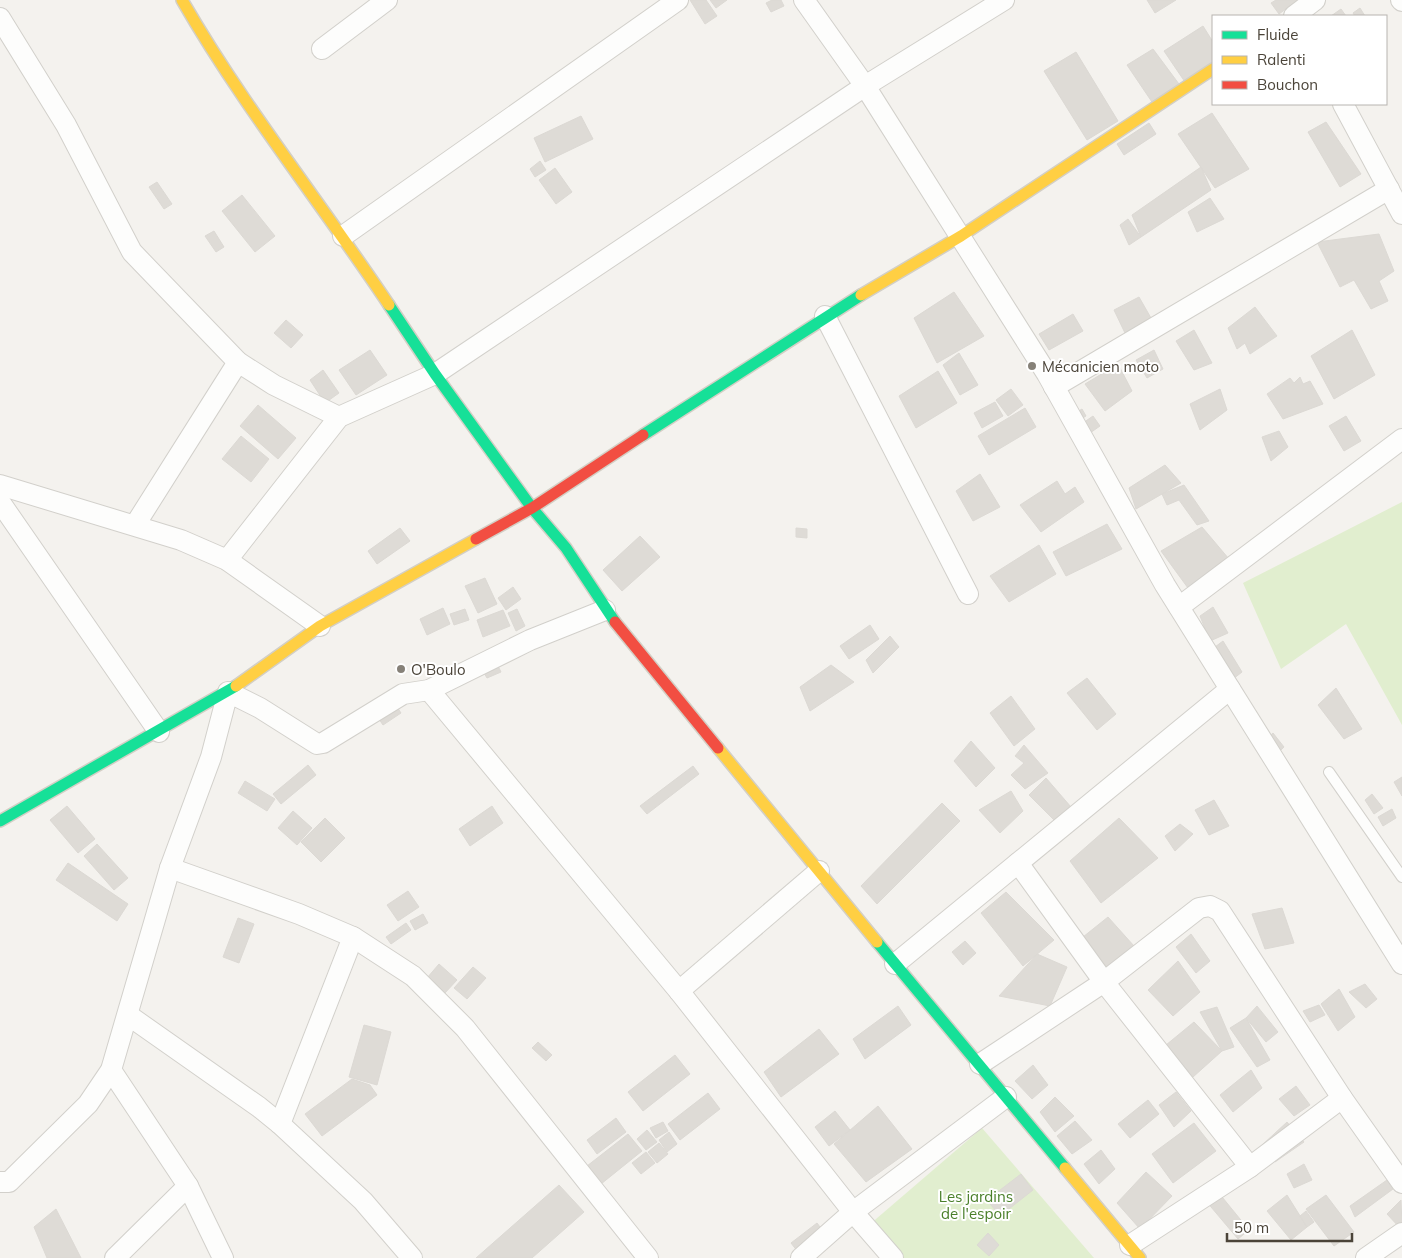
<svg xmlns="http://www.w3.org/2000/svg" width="1402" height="1258" font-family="Mulish,sans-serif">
  <rect width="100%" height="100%" fill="#f4f2ee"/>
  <g fill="#e1eecf">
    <path d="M1402,502V725L1346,624L1281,669L1243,583Z"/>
    <path d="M982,1128L1094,1258H898L869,1225Z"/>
  </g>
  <g fill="#dedbd6" stroke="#dcd9d4">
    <path d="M690,0H706L717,16L705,24Z"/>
    <path d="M710,0H727L716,8Z"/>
    <path d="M772,0H781L784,6L771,12L766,3Z"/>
    <path d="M1147,0H1176L1155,13Z"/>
    <path d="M1276,0H1298L1279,14L1271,3Z"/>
    <path d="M1360,8L1365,16H1355L1353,13Z"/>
    <path d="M1341,9L1346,16H1331Z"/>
    <path d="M1203,26L1213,42V64L1185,82L1164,51Z"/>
    <path d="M1153,49L1179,84L1152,102L1127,65Z"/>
    <path d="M1076,52L1118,121L1087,140L1044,71Z"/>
    <path d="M1212,113L1249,169L1215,188L1178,134Z"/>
    <path d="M581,116L593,139L545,162L534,138Z"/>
    <path d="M1326,122L1361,174L1340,187L1308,132Z"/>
    <path d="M1149,123L1156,134L1124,155L1117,144Z"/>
    <path d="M540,161L546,170L535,177L530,169Z"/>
    <path d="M1201,167L1211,190L1141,237L1132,215Z"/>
    <path d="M555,168L572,192L556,204L539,180Z"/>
    <path d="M157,182L172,204L164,209L149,187Z"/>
    <path d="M242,195L275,236L255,252L222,211Z"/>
    <path d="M1210,198L1224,219L1197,232L1188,212Z"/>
    <path d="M1128,219L1141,237L1129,245L1120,225Z"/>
    <path d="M214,231L224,247L216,252L205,236Z"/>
    <path d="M1379,234L1394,271L1379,281L1388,301L1371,309L1354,280L1340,287L1317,242Z"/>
    <path d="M954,292L984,336L937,363L914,318Z"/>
    <path d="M1139,297L1151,318L1125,333L1114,310Z"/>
    <path d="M1255,307L1277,336L1250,354L1245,343L1237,349L1228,328Z"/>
    <path d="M1073,314L1083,331L1049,350L1039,334Z"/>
    <path d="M286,320L303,335L291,348L274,333Z"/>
    <path d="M1194,330L1212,363L1194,370L1176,341Z"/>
    <path d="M1352,330L1375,375L1334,399L1311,356Z"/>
    <path d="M370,350L387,375L356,395L339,370Z"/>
    <path d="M1154,350L1163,369L1147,378L1136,360Z"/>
    <path d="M959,353L978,385L960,395L943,365Z"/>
    <path d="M1118,364L1132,391L1105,411L1085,384Z"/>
    <path d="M323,370L339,393L325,403L310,380Z"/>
    <path d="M938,371L957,403L916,428L899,396Z"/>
    <path d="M1300,377L1303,384L1310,381L1323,404L1283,419L1267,394L1290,378L1294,383Z"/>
    <path d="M1011,389L1023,405L1008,416L996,400Z"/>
    <path d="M1220,389L1227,410L1200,430L1190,404Z"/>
    <path d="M995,402L1003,416L982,428L974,413Z"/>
    <path d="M258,405L296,438L278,459L240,426Z"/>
    <path d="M1025,408L1036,427L989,455L978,436Z"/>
    <path d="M1082,409L1086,416L1081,419L1077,412Z"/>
    <path d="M1093,416L1100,426L1090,433L1083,423Z"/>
    <path d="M1346,416L1361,441L1344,451L1329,426Z"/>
    <path d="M1279,431L1288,447L1271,461L1262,437Z"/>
    <path d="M241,436L269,459L251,482L222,459Z"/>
    <path d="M1165,465L1181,483L1136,509L1129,488Z"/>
    <path d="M980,474L1000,507L973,521L956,491Z"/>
    <path d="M1057,481L1065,494L1075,487L1084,502L1041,532L1020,505Z"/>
    <path d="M1184,485L1209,521L1197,525L1179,500L1167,505L1162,494Z"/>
    <path d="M1107,524L1122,549L1066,576L1053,552Z"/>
    <path d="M1202,527L1229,559L1188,588L1161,551Z"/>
    <path d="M400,528L410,541L377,564L368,551Z"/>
    <path d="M796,528L807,529V538L796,537Z"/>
    <path d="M640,536L660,557L622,591L603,570Z"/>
    <path d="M1039,545L1056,574L1009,602L990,576Z"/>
    <path d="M485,578L497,604L478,613L465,586Z"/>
    <path d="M513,587L521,599L506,610L498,598Z"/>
    <path d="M1213,607L1228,633L1210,641L1200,616Z"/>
    <path d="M443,608L450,624L427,635L420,619Z"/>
    <path d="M465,609L469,620L454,625L450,614Z"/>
    <path d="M517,609L525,626L516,631L508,613Z"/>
    <path d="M503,610L510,626L483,637L477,620Z"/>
    <path d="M870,625L879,639L849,659L840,646Z"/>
    <path d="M890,636L899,647L873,673L866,660Z"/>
    <path d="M1223,641L1242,672L1233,679L1215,647Z"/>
    <path d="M496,662L501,672L487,678L481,668Z"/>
    <path d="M831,665L854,682L810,711L800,687Z"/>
    <path d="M1087,678L1116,714L1097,730L1067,693Z"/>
    <path d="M1336,688L1362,729L1344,739L1318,705Z"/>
    <path d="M1011,696L1035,729L1014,746L990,713Z"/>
    <path d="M395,704L401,713L383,725L377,716Z"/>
    <path d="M1273,733L1284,747L1276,755L1263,742Z"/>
    <path d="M971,741L995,768L976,787L954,761Z"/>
    <path d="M1024,745L1048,773L1025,789L1011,775L1024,763L1015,756Z"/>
    <path d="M308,765L316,775L281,804L273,794Z"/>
    <path d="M693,766L699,774L647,814L640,806Z"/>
    <path d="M1402,777V796L1394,782Z"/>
    <path d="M1046,778L1071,807L1055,821L1029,795Z"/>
    <path d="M245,781L275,799L267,811L238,793Z"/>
    <path d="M1011,791L1023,811L1000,833L979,810Z"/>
    <path d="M1372,794L1383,808L1374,814L1365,800Z"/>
    <path d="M1214,800L1229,826L1209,835L1195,810Z"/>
    <path d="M942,803L960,821L877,904L861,886Z"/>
    <path d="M67,806L95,839L78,853L50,820Z"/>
    <path d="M492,806L503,823L470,846L459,829Z"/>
    <path d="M1392,809L1396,818L1383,826L1378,817Z"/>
    <path d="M293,811L312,828L297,845L278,828Z"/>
    <path d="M325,818L345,838L321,862L301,842Z"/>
    <path d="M1119,818L1158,858L1101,903L1070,861Z"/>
    <path d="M1180,824L1193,834L1175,851L1165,836Z"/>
    <path d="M97,844L128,878L114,890L84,856Z"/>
    <path d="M68,863L128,904L117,921L56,880Z"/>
    <path d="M408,891L419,907L398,921L387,905Z"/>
    <path d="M1006,892L1054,940L1023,966L981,913Z"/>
    <path d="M1282,908L1294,943L1265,949L1252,914Z"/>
    <path d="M423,914L428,923L415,930L410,921Z"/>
    <path d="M1108,917L1134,946L1104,973L1078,941Z"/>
    <path d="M238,918L254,924L239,963L223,957Z"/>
    <path d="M406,923L411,930L391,944L386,937Z"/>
    <path d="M1191,934L1210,961L1196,973L1176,947Z"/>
    <path d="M965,941L976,953L963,965L952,952Z"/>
    <path d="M1037,954L1067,967L1050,1006L999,996Z"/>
    <path d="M1178,961L1200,992L1173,1016L1148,990Z"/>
    <path d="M439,964L457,980L444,994L427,978Z"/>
    <path d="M473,967L486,978L467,999L454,988Z"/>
    <path d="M1365,984L1377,999L1366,1008L1349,992Z"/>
    <path d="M1339,989L1355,1017L1338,1031L1321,1004Z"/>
    <path d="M1319,1005L1325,1015L1310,1022L1303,1011Z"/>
    <path d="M898,1006L911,1025L865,1059L853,1039Z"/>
    <path d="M1257,1006L1278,1032L1266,1042L1246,1018Z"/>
    <path d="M1217,1007L1234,1047L1222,1051L1200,1012Z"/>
    <path d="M1246,1018L1270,1060L1257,1067L1230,1028Z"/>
    <path d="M1194,1022L1222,1051L1193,1077L1166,1045Z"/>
    <path d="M364,1025L391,1032L377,1085L349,1077Z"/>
    <path d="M819,1029L839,1054L781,1097L764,1072Z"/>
    <path d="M538,1042L552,1055L546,1061L532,1048Z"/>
    <path d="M675,1055L690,1074L643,1111L628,1092Z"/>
    <path d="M1033,1065L1048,1085L1032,1099L1015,1081Z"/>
    <path d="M1251,1070L1262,1088L1233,1112L1220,1095Z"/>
    <path d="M352,1079L370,1085L377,1095L322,1136L305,1114Z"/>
    <path d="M1296,1086L1310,1105L1294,1116L1279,1099Z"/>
    <path d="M1176,1092L1191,1111L1174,1127L1159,1105Z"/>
    <path d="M708,1093L720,1109L680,1140L668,1124Z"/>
    <path d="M1055,1097L1074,1116L1055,1132L1040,1112Z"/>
    <path d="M1148,1100L1159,1114L1130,1138L1118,1124Z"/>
    <path d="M878,1106L912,1149L866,1182L834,1144Z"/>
    <path d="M835,1111L850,1130L829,1146L815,1127Z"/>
    <path d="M616,1118L626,1132L597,1154L587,1140Z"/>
    <path d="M1075,1121L1092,1140L1072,1154L1057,1136Z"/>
    <path d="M663,1122L668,1131L656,1138L650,1128Z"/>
    <path d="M1287,1122L1304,1142L1275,1162L1261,1146Z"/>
    <path d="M1194,1123L1216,1151L1173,1183L1152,1154Z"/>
    <path d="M647,1130L657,1142L646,1150L637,1139Z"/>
    <path d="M669,1132L677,1144L667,1152L659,1140Z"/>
    <path d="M628,1134L642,1151L601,1184L587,1166Z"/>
    <path d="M659,1143L668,1154L657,1163L648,1152Z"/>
    <path d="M1101,1150L1115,1169L1099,1184L1084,1164Z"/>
    <path d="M646,1152L655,1163L641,1174L632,1163Z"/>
    <path d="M1304,1164L1312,1180L1294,1188L1287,1174Z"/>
    <path d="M1146,1172L1172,1196L1140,1229L1117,1203Z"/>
    <path d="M1021,1174L1033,1190L1000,1216L987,1200Z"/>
    <path d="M1387,1180L1393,1189L1355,1217L1350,1206Z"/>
    <path d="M559,1185L584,1212L532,1258H476Z"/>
    <path d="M1218,1192L1249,1230L1238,1239L1206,1201Z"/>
    <path d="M1287,1195L1307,1227L1291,1240L1267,1211Z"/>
    <path d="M1326,1195L1354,1232L1334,1246L1306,1209Z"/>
    <path d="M1401,1200L1402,1226L1400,1228L1387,1214Z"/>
    <path d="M56,1209L81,1258H47L34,1227Z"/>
    <path d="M1306,1211L1314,1222L1307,1227L1300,1216Z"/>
    <path d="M817,1223L823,1231L798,1252L791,1243Z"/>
    <path d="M988,1233L999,1245L989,1256L977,1245Z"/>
  </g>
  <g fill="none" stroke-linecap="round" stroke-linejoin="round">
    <g stroke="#d2d0cb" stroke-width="12">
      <path id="lane" d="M1329,772L1402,877"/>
    </g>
    <g stroke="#d2d0cb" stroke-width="22">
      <g id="street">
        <path d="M804,0L865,86L1047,374L1165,585L1402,964"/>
        <path d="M1401,0L1402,1"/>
        <path d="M1294,16L1315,0"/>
        <path d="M0,18L66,125L132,252L238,362L274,385L339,417"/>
        <path d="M322,49L387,0"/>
        <path d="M1343,104L1402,214"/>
        <path d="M343,236L678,0"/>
        <path d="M825,316L968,594"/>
        <path d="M1054,387L1389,189"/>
        <path d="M0,485L181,540L227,560L320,626"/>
        <path d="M0,502L159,732"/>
        <path d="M135,525L238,362"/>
        <path d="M227,560L339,417L435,374L865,86L1004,0"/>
        <path d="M1179,607L1402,439"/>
        <path d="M429,690L679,991L853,1212L893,1258"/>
        <path d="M1018,863L1104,982L1250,1167"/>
        <path d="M170,868L299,914L353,937L413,976L465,1028L648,1258"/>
        <path d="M895,964L1230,689"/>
        <path d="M679,991L819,871"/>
        <path d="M128,1015L259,1107L280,1124L363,1201L412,1258"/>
        <path d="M980,1064L1104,982L1199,908L1210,906L1220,911L1342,1098L1402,1183"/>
        <path d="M111,1070L188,1186L223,1258"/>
        <path d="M280,1124L353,937"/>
        <path d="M0,1182H9L88,1104L111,1070L170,868L211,757L228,692L260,708L317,744L323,743L403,694L429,690L530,640L605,610"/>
        <path d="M1130,1245L1250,1167L1342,1098"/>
        <path d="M115,1258L188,1186"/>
        <path d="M801,1258L853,1212L1006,1097"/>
        <path d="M1366,1258L1402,1233"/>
      </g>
    </g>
    <g stroke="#d3cfc5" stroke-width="14">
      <g id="fast">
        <path d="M389,305L435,374L532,508L566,548L615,622"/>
        <path d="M643,435L861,295"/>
        <path d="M0,821L236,686"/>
        <path d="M877,942L1065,1168"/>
      </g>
    </g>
    <g stroke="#d3cfc5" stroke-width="14">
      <g id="slow">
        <path d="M182,0C243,106 321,203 389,305"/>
        <path d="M861,295L961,236L1213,69"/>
        <path d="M236,686L320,626L476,539"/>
        <path d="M718,748L877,942"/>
        <path d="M1065,1168L1140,1258"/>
      </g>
    </g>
    <g stroke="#d3cfc5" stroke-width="14">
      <g id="jam">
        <path d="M476,539L532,508L643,435"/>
        <path d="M615,622L718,748"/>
      </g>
    </g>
    <use href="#lane" stroke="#fdfdfc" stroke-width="10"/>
    <use href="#street" stroke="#fdfdfc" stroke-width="20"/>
    <use href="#fast" stroke="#16e098" stroke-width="11"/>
    <use href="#slow" stroke="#ffcf43" stroke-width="11"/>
    <use href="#jam" stroke="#f24e42" stroke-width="11"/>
  </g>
  <g fill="#868178" stroke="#fff" stroke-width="2">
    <circle cx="1032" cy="366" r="5"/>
    <circle cx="401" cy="669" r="5"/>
  </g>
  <g text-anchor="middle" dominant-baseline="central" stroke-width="4" stroke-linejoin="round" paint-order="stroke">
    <g font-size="15" fill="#4b4439" stroke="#fff" text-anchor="start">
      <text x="1042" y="366">Mécanicien moto</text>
      <text x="411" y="669">O'Boulo</text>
    </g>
    <g font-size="15" fill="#4a7f2a" stroke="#fff">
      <text x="976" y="1196">Les jardins<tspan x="976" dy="17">de l'espoir</tspan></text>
    </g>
  </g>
  <rect x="1212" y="15" width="175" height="90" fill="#ffffff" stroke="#b7b4b0"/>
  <rect x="1222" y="31" width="25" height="8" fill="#16e098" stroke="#b7b4b0"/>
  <text x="1257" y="40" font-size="15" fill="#4b4439">Fluide</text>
  <rect x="1222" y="56" width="25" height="8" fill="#ffcf43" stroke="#b7b4b0"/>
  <text x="1257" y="65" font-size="15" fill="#4b4439">Ralenti</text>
  <rect x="1222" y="81" width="25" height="8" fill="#f24e42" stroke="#b7b4b0"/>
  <text x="1257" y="90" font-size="15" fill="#4b4439">Bouchon</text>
  <path d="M1227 1233v8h125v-8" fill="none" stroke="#4b4439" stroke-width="2.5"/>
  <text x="1234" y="1233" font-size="15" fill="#4b4439" stroke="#ffffff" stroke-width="4" paint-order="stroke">50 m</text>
</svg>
